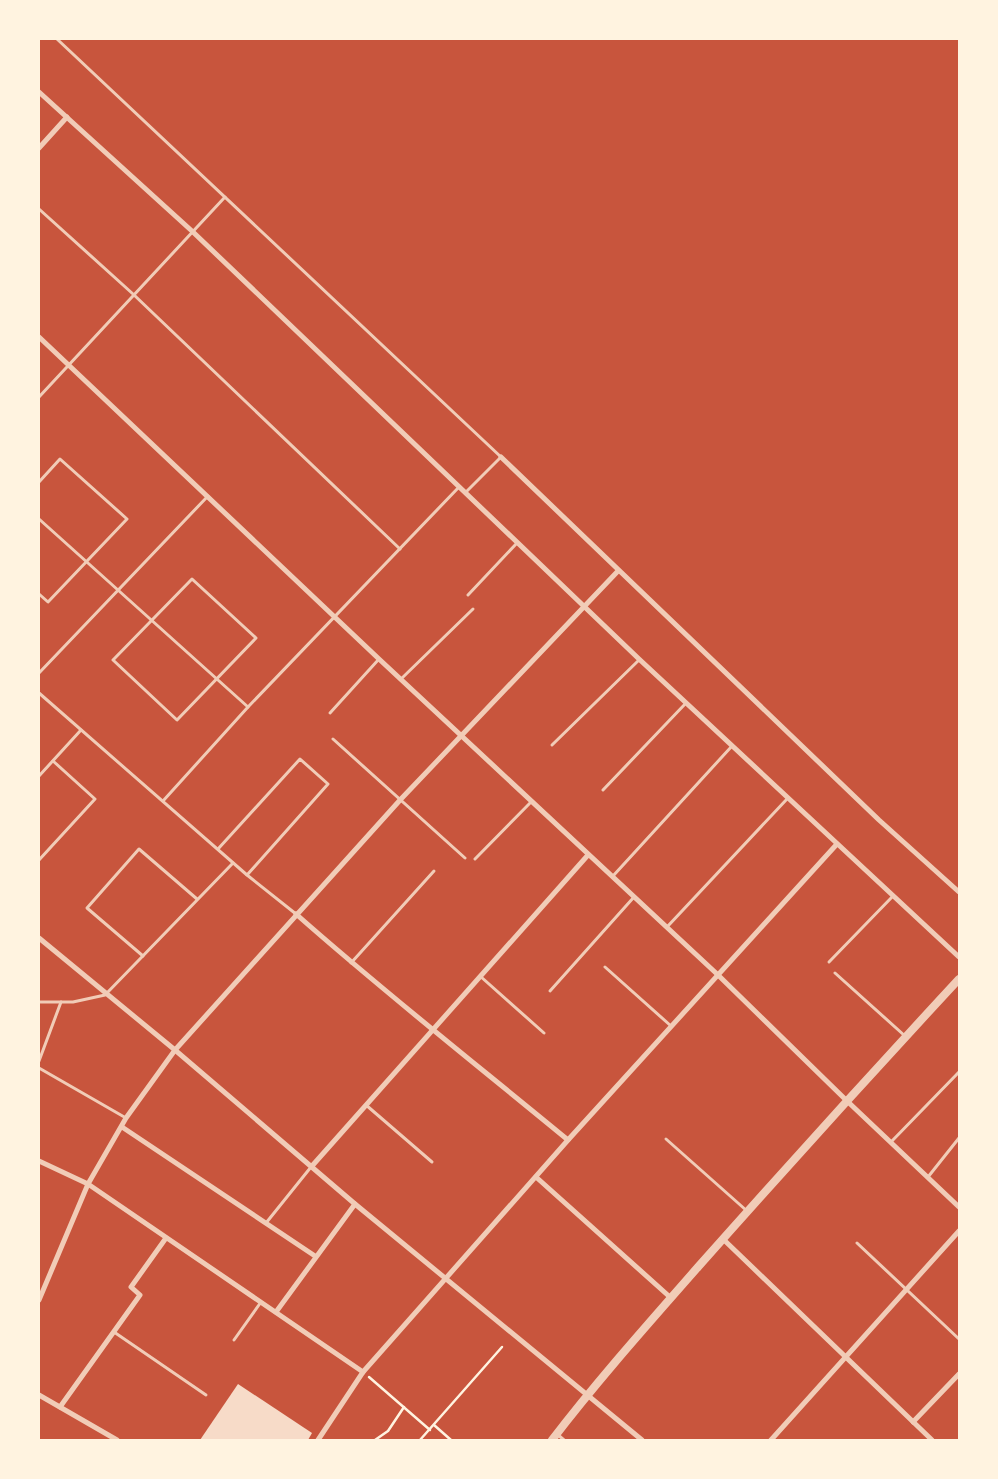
<svg xmlns="http://www.w3.org/2000/svg" width="998" height="1479" font-family="Lato,sans-serif">
  <rect width="100%" height="100%" fill="#c8553d"/>
  <path fill="#f7dbc8" d="M238,1384L312,1433L308,1440H200Z"/>
  <g fill="none" stroke-linecap="round" stroke-linejoin="round">
    <g stroke="#fff3e0" stroke-width="2.5">
      <path d="M369,1377L430,1430"/>
      <path d="M434,1425L451,1440"/>
      <path d="M375,1440L388,1431L404,1407"/>
      <path d="M420,1440L502,1347"/>
    </g>
    <g stroke="#f1ccb7" stroke-width="3">
      <path d="M57,39L501,457L466,492"/>
      <path d="M39,209L133,294L400,549"/>
      <path d="M39,397L225,197"/>
      <path d="M39,482L60,459L127,519L48,602L39,594"/>
      <path d="M39,519L248,707"/>
      <path d="M192,579L256,638L177,720L113,660Z"/>
      <path d="M468,595L517,543"/>
      <path d="M39,673L208,496"/>
      <path d="M401,679L473,609"/>
      <path d="M39,693L247,875L296,914"/>
      <path d="M330,713L379,659"/>
      <path d="M333,739L465,858"/>
      <path d="M552,745L639,660"/>
      <path d="M39,776L81,730"/>
      <path d="M603,790L686,703"/>
      <path d="M163,801L248,707L459,487"/>
      <path d="M218,849L300,759L328,784L247,875"/>
      <path d="M475,859L532,801"/>
      <path d="M39,860L95,799L53,761"/>
      <path d="M613,876L732,746"/>
      <path d="M667,927L787,799"/>
      <path d="M143,956L87,908L139,849L197,899"/>
      <path d="M829,962L893,896"/>
      <path d="M351,963L434,871"/>
      <path d="M605,967L671,1026"/>
      <path d="M835,973L905,1036"/>
      <path d="M480,976L544,1033"/>
      <path d="M550,991L634,897"/>
      <path d="M39,1002H73L105,995L233,863"/>
      <path d="M39,1061L61,1002"/>
      <path d="M39,1068L126,1118"/>
      <path d="M366,1105L432,1162"/>
      <path d="M666,1139L747,1211"/>
      <path d="M891,1142L959,1072"/>
      <path d="M928,1177L959,1138"/>
      <path d="M266,1223L311,1167"/>
      <path d="M857,1243L959,1339"/>
      <path d="M114,1332L206,1395"/>
      <path d="M234,1340L261,1302"/>
      <path d="M557,1434L564,1440"/>
    </g>
    <g stroke="#f1ccb7" stroke-width="5">
      <path d="M39,92L193,232L639,659L959,957"/>
      <path d="M39,148L67,117"/>
      <path d="M39,337L379,659L717,974L846,1100L959,1207"/>
      <path d="M501,457L879,820L959,892"/>
      <path d="M296,914C384,992 477,1065 568,1140"/>
      <path d="M39,938L175,1050L355,1204L642,1440"/>
      <path d="M122,1127L315,1256"/>
      <path d="M39,1161L88,1184L363,1372"/>
      <path d="M312,1166L588,855"/>
      <path d="M536,1177L671,1298"/>
      <path d="M723,1239L932,1440"/>
      <path d="M39,1300L88,1184L126,1118L175,1050L401,799L618,571"/>
      <path d="M276,1312L355,1204"/>
      <path d="M39,1395L117,1440"/>
      <path d="M60,1407L140,1295L131,1287L166,1238"/>
      <path d="M913,1422L959,1374"/>
      <path d="M318,1440L363,1372L568,1140L837,844"/>
      <path d="M771,1440L959,1231"/>
    </g>
    <path stroke="#f1ccb7" stroke-width="8" d="M552,1440C598,1380 648,1324 698,1267C784,1170 871,1074 959,979"/>
  </g>
  <rect width="998" height="1479" fill="none" stroke="#fff3e0" stroke-width="80"/>
</svg>
